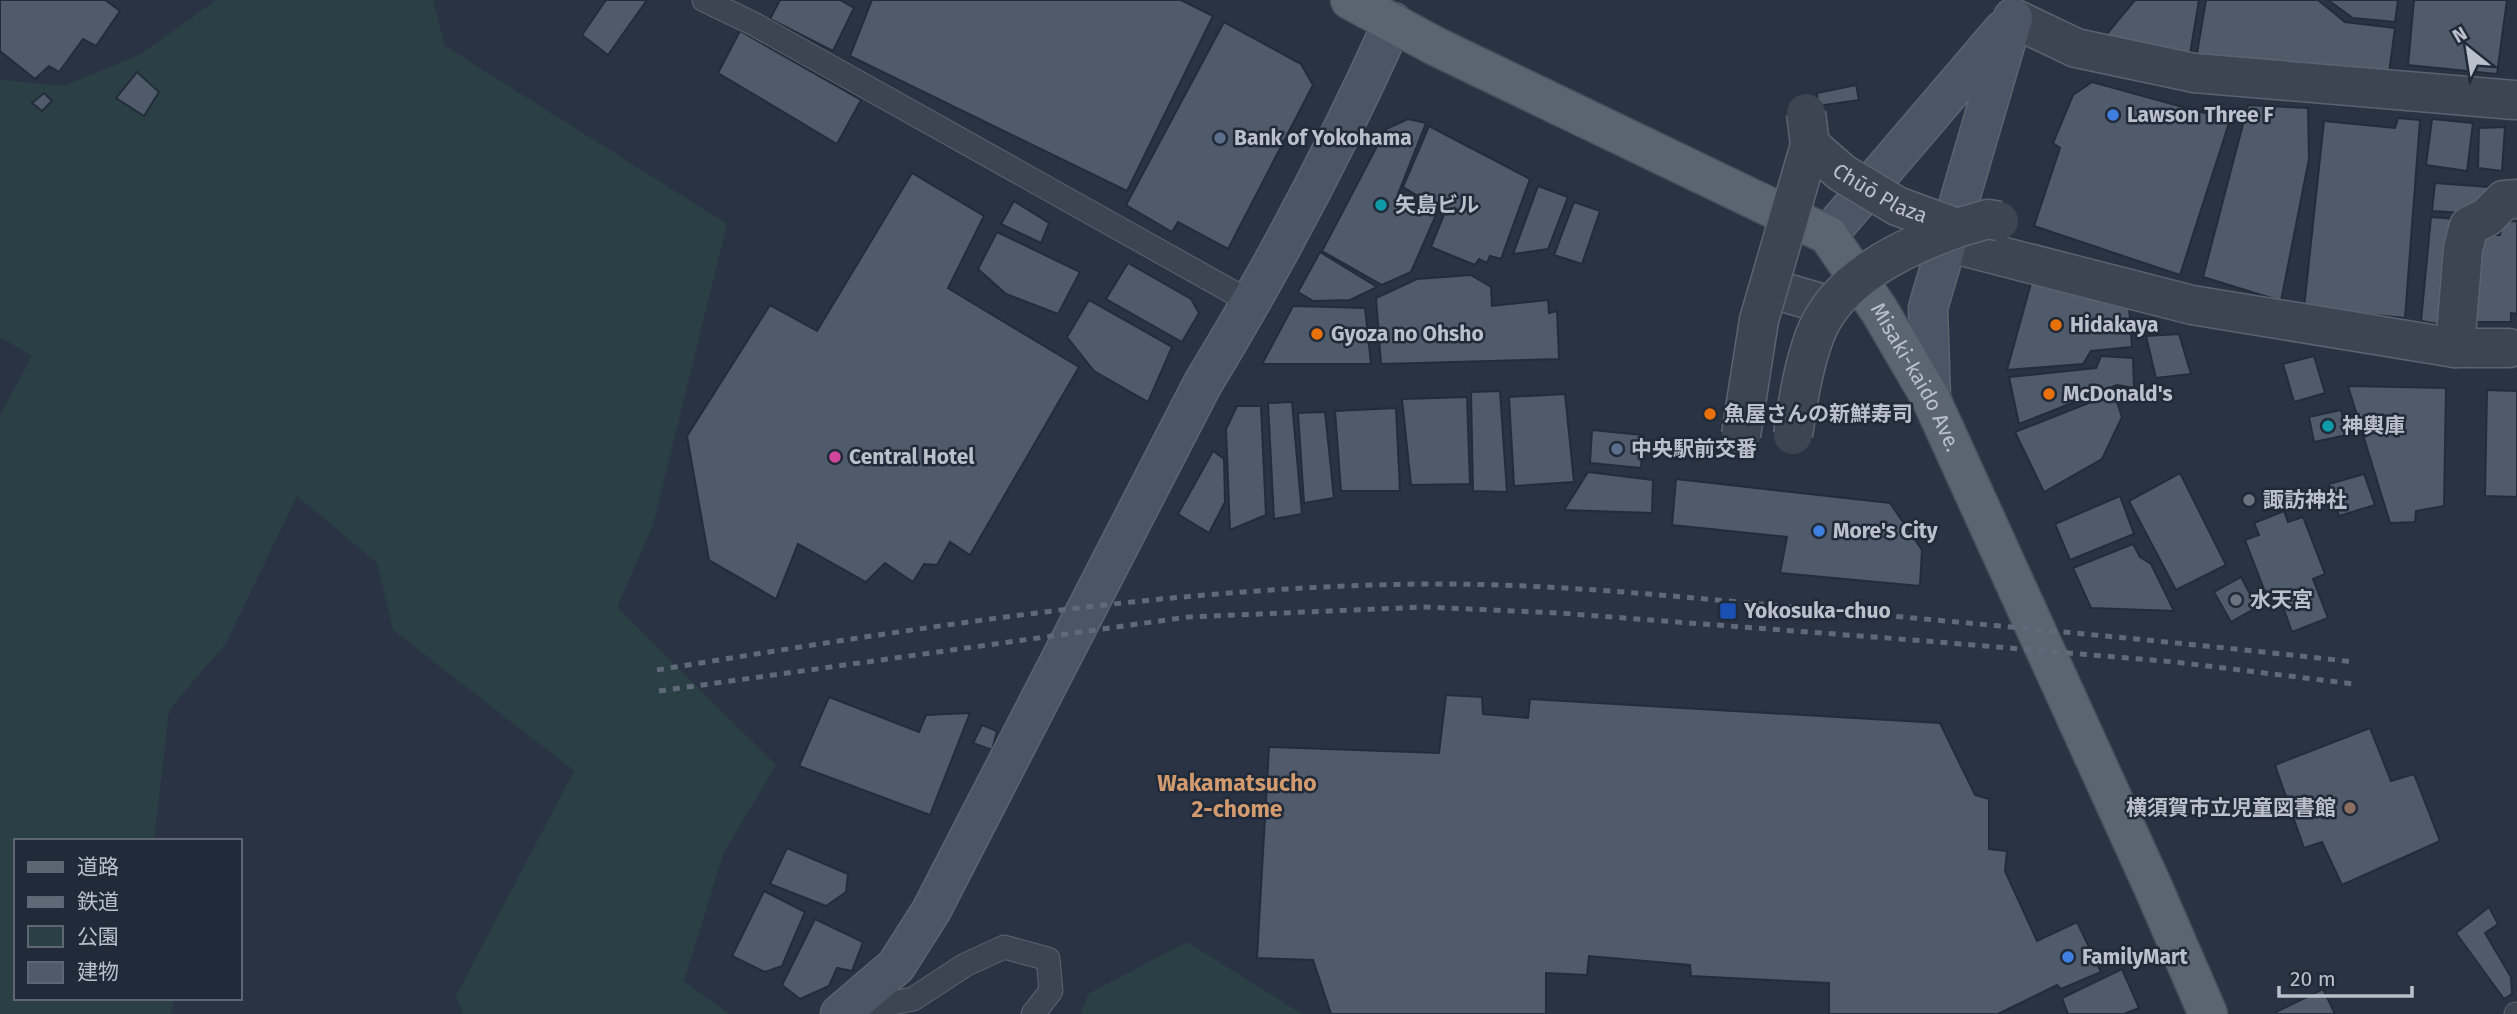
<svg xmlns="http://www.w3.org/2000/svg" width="2517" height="1014" font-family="'Fira Sans','Noto Sans JP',sans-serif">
  <rect width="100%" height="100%" fill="#293343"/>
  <g fill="#2b4044">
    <path d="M216,0H433L445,46L727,224L653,525L617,607L776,765L724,852L684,981L729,1014H463L456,996L574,771L393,630L377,563L297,496L226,643L169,710L154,841H16V998H174L171,1014H0V415L32,356L0,337V80L64,86L141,54Z"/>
    <path d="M1187,942L1302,1014H1081L1088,994Z"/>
  </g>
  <g fill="#4f5a6b" stroke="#232c3a" stroke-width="2">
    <path d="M0,0H105L120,11L96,46L83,39L59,72L49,66L35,79L0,51Z"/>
    <path d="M606,0H647L608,55L582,35Z"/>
    <path d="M780,0H840L854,8L833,51L770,19Z"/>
    <path d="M872,0H1181L1213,16L1127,191L850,56Z"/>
    <path d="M2135,0H2199L2190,54L2105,36Z"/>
    <path d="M2206,0H2318L2345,22L2395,28L2388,81L2196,59Z"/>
    <path d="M2328,0H2398L2395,22L2353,18Z"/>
    <path d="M2414,0H2507L2497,74L2408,65Z"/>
    <path d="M1224,22L1301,64L1313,85L1228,249L1178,222L1172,232L1126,205Z"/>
    <path d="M740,31L861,100L837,144L718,73Z"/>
    <path d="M137,72L159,92L144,116L116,98Z"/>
    <path d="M2092,82L2230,120L2180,275L2034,226L2060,148L2053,143L2073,95Z"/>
    <path d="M1856,85L1859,100L1818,106L1817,93Z"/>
    <path d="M44,93L52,101L42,111L32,103Z"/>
    <path d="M2248,105L2308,108L2309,159L2281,301L2203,277Z"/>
    <path d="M2398,118L2420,120L2405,318L2304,308L2324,121L2395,128Z"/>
    <path d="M1408,119L1426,123L1398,194L1436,215L1411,272L1382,285L1322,251L1386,129Z"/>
    <path d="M2432,119L2473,123L2467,171L2426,165Z"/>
    <path d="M1429,126L1530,179L1501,259L1490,256L1487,263L1479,259L1475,265L1431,247L1445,212L1403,187Z"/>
    <path d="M2505,127L2502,171L2478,168L2479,128Z"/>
    <path d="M912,173L984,216L948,288L1079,367L970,555L950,542L937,565L924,564L913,582L885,563L866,582L798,544L776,599L709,560L687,436L770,305L817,331Z"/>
    <path d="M2435,183L2489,187L2490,200L2464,213L2432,211Z"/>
    <path d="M1538,186L1568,197L1548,249L1513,254Z"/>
    <path d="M1014,201L1049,223L1041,243L1001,224Z"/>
    <path d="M1574,202L1600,211L1582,264L1554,255Z"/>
    <path d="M2431,217L2456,219L2448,326L2421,321Z"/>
    <path d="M2517,221V314L2511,313V322H2477V235H2500L2503,222Z"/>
    <path d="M997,232L1080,272L1058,314L1006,294L978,269Z"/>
    <path d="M1320,252L1377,287L1350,300L1313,301L1298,292Z"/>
    <path d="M1128,263L1191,299L1199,313L1182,342L1106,299Z"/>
    <path d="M1471,275L1491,287L1492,306L1548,300L1549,313L1557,311L1559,359L1381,364L1376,298L1417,279Z"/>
    <path d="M2033,276L2129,306L2132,347L2091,351L2083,364L2007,370Z"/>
    <path d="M1089,300L1172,347L1148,402L1094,371L1067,337Z"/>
    <path d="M1293,306L1365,308L1371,364H1262Z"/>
    <path d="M2179,334L2191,374L2156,378L2146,336Z"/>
    <path d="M2101,356L2133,358L2134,388L2117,385L2019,424L2009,377L2096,368Z"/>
    <path d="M2314,356L2325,393L2294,402L2283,364Z"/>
    <path d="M2348,386L2446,388L2444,506L2416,511L2415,522L2390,523Z"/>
    <path d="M2487,390L2517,391V497L2485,496Z"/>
    <path d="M1500,391L1507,492L1473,491L1471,392Z"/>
    <path d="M2114,393L2122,417L2102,459L2044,492L2015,432Z"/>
    <path d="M1565,394L1574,482L1514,486L1509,397Z"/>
    <path d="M1467,397L1470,484L1411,485L1402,399Z"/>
    <path d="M1292,402L1302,514L1274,519L1268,403Z"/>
    <path d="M1237,406H1261L1266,515L1230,530L1226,429Z"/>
    <path d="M1396,408L1400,491H1341L1335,411Z"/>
    <path d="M2341,410L2347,435L2314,442L2309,417Z"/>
    <path d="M1325,412L1334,498L1304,503L1298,413Z"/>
    <path d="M1592,430L1643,435L1641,468L1590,463Z"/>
    <path d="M1213,451L1224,459L1225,502L1209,533L1178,514Z"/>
    <path d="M1588,472L1653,480L1652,513L1564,510Z"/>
    <path d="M2180,473L2226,565L2176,590L2129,501Z"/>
    <path d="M2364,474L2375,505L2339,516L2329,484Z"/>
    <path d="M1676,479L1890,503L1922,550L1920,586L1780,573L1787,537L1672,525Z"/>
    <path d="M2120,496L2134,534L2070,560L2055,524Z"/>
    <path d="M2284,511L2288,522L2303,517L2325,574L2313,579L2328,618L2292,632L2278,593L2267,597L2245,540L2259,535L2254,523Z"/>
    <path d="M2133,544L2140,557L2151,564L2174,611L2091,608L2073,568Z"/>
    <path d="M2241,577L2257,607L2231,622L2214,592Z"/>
    <path d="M1446,695L1482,697L1483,714L1528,718L1530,699L1940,723L1975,795L1989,799V849L2007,851L2005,871L2037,941L2077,922L2101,972L2061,989L2057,985L1998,1014H1829V983L1691,976L1690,965L1589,956L1587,975L1546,973V1014H1331L1313,960L1257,958L1269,747L1439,753Z"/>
    <path d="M829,697L919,732L926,715L970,713L930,815L799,766Z"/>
    <path d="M982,725L997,731L992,750L973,743Z"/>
    <path d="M2370,728L2391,781L2414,774L2440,841L2342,885L2322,842L2304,848L2275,765Z"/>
    <path d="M787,848L848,874L846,892L826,906L770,884Z"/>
    <path d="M764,891L805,912L782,966L765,972L732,956Z"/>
    <path d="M2489,907L2498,924L2485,933L2511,977L2512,994L2504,999L2456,933Z"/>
    <path d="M815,919L863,942L852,971L837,968L829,986L800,999L782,985Z"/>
    <path d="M2122,969L2139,1008L2124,1014H2068L2062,998Z"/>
    <path d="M2323,989L2335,1014H2277L2276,1012Z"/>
  </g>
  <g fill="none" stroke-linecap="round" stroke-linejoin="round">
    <g stroke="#5b6370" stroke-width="25">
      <g id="lane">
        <path d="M704,0L754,24L1252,303"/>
        <path d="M850,1011L913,999L965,965L1004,947L1048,959L1051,991L1033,1014"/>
        <path d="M2516,1014H2517"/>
      </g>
    </g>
    <g stroke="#5b6370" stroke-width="41">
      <g id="street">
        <path d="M2013,18L2076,48L2194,73L2514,100"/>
        <path d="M1946,242L2192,305L2455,348H2509"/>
        <path d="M1769,288L1831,306"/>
        <path d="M2455,348L2463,249L2469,226L2487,217L2504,200L2517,199"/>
      </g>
    </g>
    <g stroke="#5b6370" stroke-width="41">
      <g id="secondary">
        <path d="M1828,235L2003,30"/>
        <path d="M1931,399L1928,308L2013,18"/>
        <path d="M840,1014L896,966L931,911L1202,385C1273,268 1337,147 1393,22"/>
      </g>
    </g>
    <g stroke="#474e5c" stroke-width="41">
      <g id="primary">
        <path id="s1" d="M1350,0L1435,46L1828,235L1879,310L1931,399L2153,887L2208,1014"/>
      </g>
    </g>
    <use href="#lane" stroke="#3d4552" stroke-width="23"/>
    <use href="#street" stroke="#3d4552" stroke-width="38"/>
    <use href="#secondary" stroke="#4b5565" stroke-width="38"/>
    <use href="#primary" stroke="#5b6572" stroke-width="38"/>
    <g stroke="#5f6a79" stroke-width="5" stroke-dasharray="7 7" stroke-linecap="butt">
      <path d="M657,670C910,629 1166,587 1423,584C1557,583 1692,598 1825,610C2002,626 2178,642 2354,662"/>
      <path d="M659,691L1188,617L1424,607L1559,613L1926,641L2175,662L2354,684"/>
    </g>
    <g stroke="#5b6370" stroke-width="41" stroke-linecap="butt">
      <g id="street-bridge">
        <path id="s2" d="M1810,145L1842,173L1897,206L1957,228L1988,219L1999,221"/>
        <path d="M1741,435L1759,320L1810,145L1806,113"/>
        <path d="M1793,435C1798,401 1803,367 1815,335C1837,278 1904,247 1957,228"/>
      </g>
    </g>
    <use href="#street-bridge" stroke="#3d4552" stroke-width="38"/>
  </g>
  <g fill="#3f7fe0" stroke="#212a38" stroke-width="2.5">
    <circle cx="2113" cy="115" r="7"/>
    <circle cx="1819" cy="531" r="7"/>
    <circle cx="2068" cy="957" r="7"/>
  </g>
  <g fill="#5c6f8a" stroke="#212a38" stroke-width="2.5">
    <circle cx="1220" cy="138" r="7"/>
    <circle cx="1617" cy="449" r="7"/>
  </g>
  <g fill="#0f9aa8" stroke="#212a38" stroke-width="2.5">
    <circle cx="1381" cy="205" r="7"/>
    <circle cx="2328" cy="426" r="7"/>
  </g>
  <g fill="#e8710a" stroke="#212a38" stroke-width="2.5">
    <circle cx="2056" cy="325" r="7"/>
    <circle cx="1317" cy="334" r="7"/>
    <circle cx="2049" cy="394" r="7"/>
    <circle cx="1710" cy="414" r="7"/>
  </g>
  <circle fill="#d1479c" stroke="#212a38" stroke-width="2.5" cx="835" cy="457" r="7"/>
  <g fill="#6b7280" stroke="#212a38" stroke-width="2.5">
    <circle cx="2249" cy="500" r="7"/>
    <circle cx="2236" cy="600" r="7"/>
  </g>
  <rect fill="#1a4fb4" stroke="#212a38" stroke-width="2.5" x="1719" y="602" width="18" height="18" rx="3.5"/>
  <circle fill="#8d6e63" stroke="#212a38" stroke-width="2.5" cx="2350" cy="808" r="7"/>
  <g text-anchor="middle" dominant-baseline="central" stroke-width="5" stroke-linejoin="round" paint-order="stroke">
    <g font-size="21" font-weight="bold" fill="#bac1cc" stroke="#212a38" text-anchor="start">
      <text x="2127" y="115">Lawson Three F</text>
      <text x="1234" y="138">Bank of Yokohama</text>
      <text x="1395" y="205">矢島ビル</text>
      <text x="2070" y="325">Hidakaya</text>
      <text x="1331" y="334">Gyoza no Ohsho</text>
      <text x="2063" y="394">McDonald's</text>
      <text x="1724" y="414">魚屋さんの新鮮寿司</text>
      <text x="2342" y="426">神輿庫</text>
      <text x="1631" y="449">中央駅前交番</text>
      <text x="849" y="457">Central Hotel</text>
      <text x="2263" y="500">諏訪神社</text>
      <text x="1833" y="531">More's City</text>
      <text x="2250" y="600">水天宮</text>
      <text x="1744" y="611">Yokosuka-chuo</text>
      <text x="2336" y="808" text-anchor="end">横須賀市立児童図書館</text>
      <text x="2082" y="957">FamilyMart</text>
    </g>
    <g font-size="21" fill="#bac1cc" stroke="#212a38">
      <text stroke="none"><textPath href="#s2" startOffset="86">Chūō Plaza</textPath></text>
      <text stroke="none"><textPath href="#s1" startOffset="700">Misaki-kaido Ave.</textPath></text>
    </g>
    <g font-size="23" font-weight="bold" fill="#d29b6f" stroke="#212a38">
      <text x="1237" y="783">Wakamatsucho<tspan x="1237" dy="26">2-chome</tspan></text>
    </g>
  </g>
  <rect x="14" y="839" width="228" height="161" fill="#212a38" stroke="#5e6673" stroke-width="2"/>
  <rect x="28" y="862" width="35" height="10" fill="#5b6572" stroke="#5e6673" stroke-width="2"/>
  <text x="77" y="874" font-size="21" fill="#bac1cc">道路</text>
  <rect x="28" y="897" width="35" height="10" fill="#5f6a79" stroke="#5e6673" stroke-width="2"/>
  <text x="77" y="909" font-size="21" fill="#bac1cc">鉄道</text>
  <rect x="28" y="926" width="35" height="21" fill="#2b4044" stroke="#5e6673" stroke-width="2"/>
  <text x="77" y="944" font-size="21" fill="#bac1cc">公園</text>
  <rect x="28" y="962" width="35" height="21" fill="#4f5a6b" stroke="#5e6673" stroke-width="2"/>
  <text x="77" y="979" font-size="21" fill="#bac1cc">建物</text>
  <g transform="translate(2468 49) rotate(330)" stroke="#212a38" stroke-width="5" paint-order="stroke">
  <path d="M0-5L12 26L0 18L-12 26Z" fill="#bac1cc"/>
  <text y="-10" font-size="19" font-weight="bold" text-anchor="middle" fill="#bac1cc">N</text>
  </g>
  <path d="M2279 986v10h133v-10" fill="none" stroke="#bac1cc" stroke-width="3.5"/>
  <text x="2290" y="986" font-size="21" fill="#bac1cc" stroke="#212a38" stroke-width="5" paint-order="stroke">20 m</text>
</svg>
